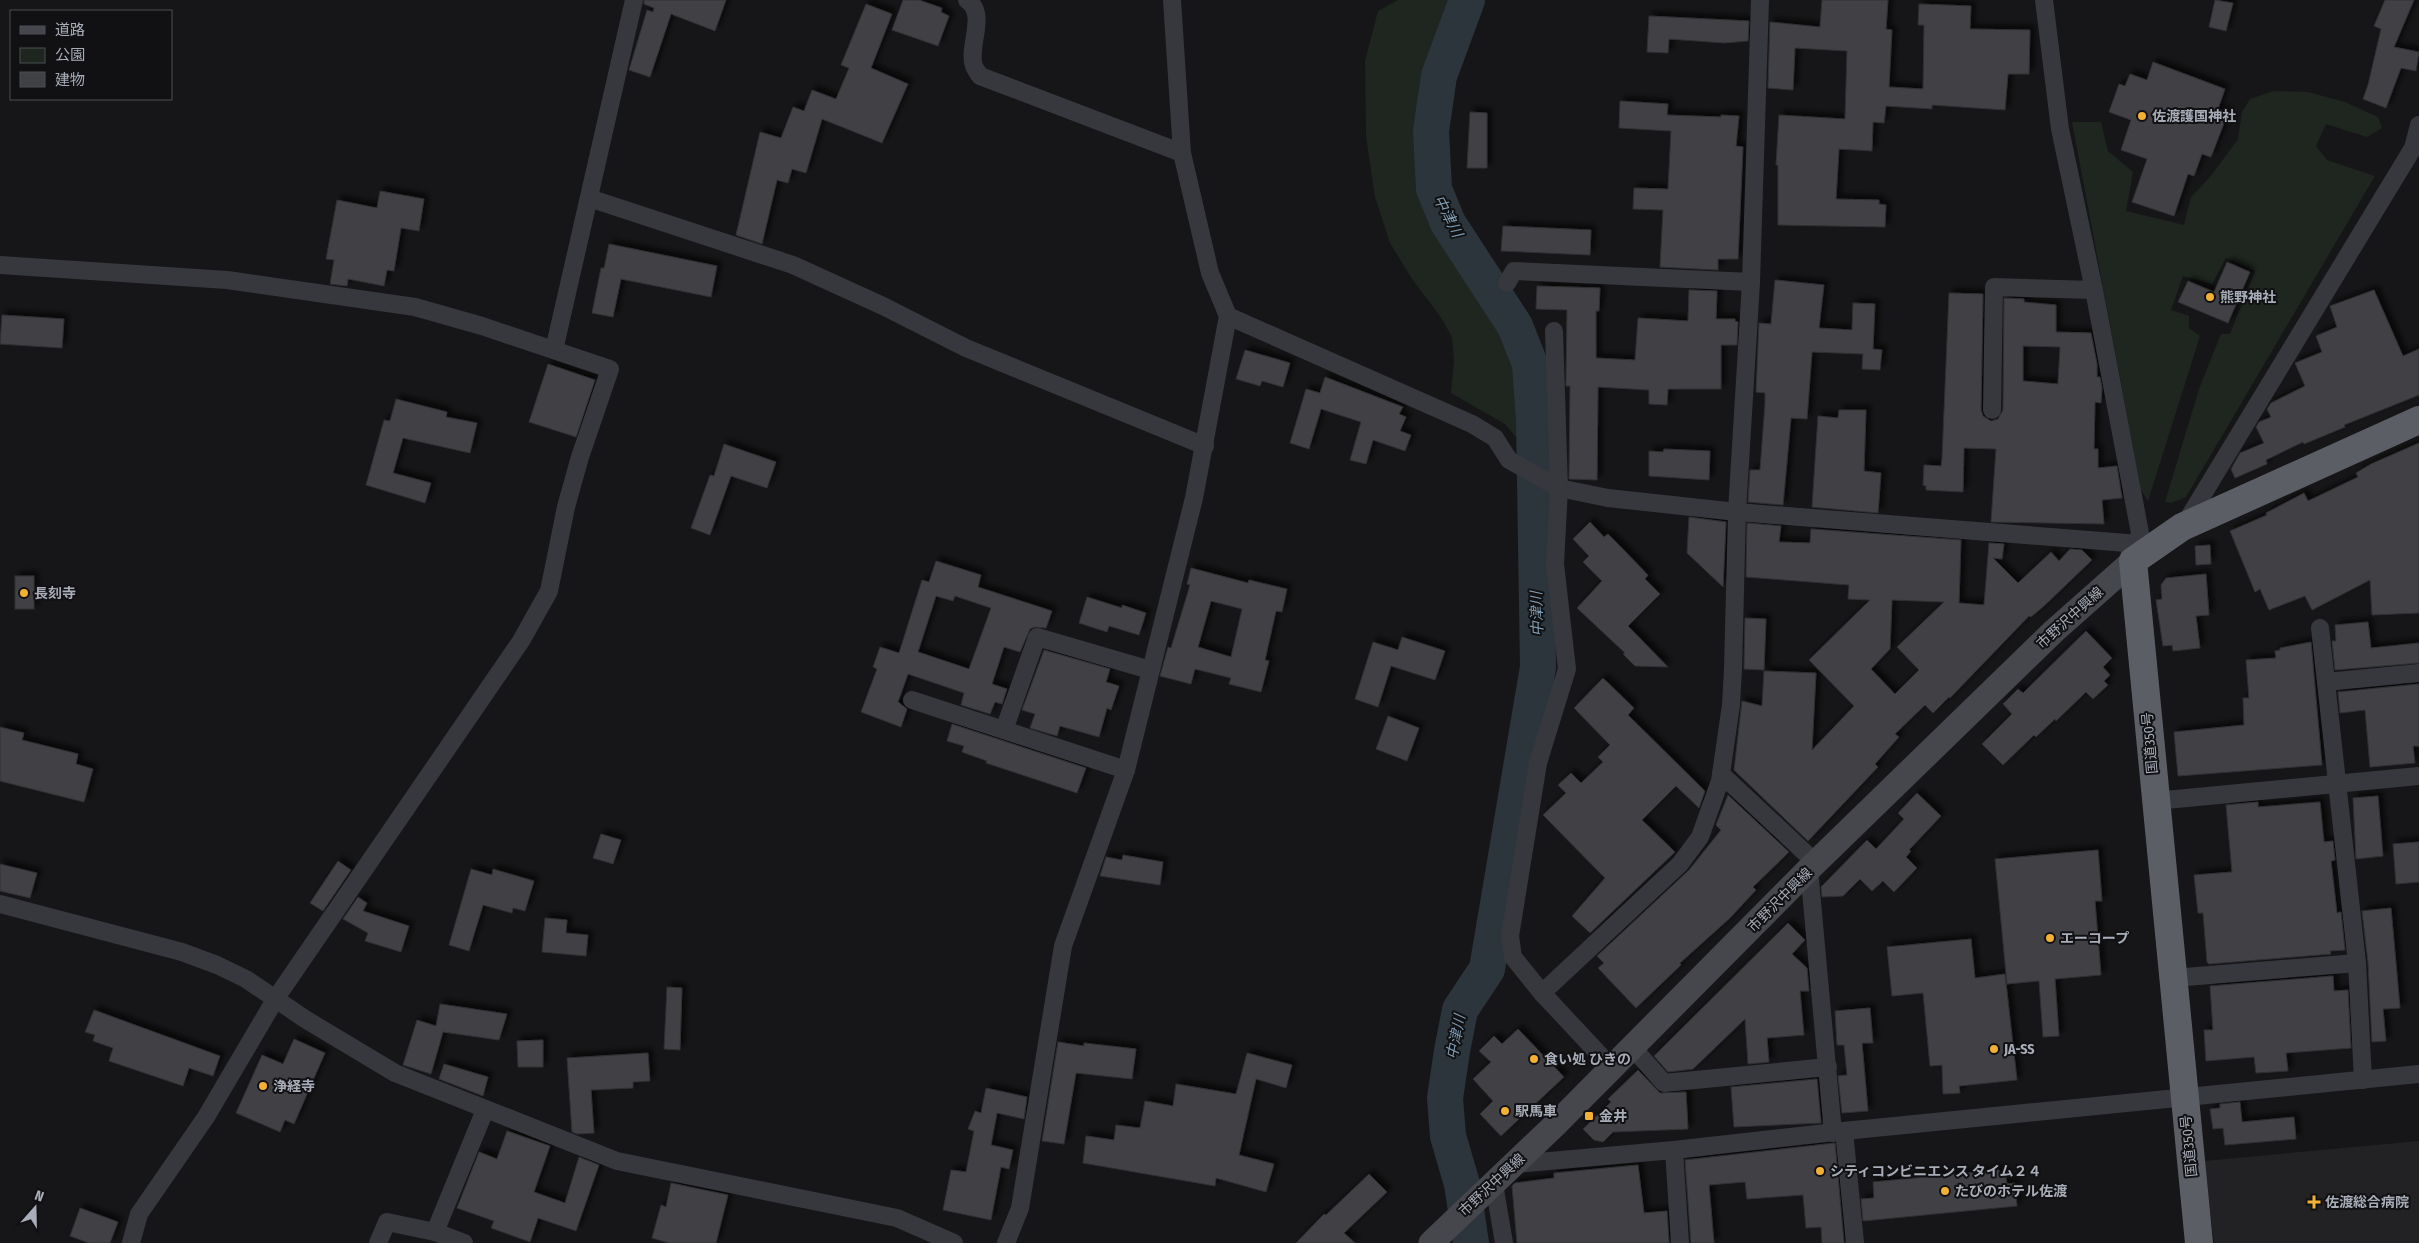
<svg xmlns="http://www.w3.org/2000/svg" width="2419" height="1243" font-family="'Fira Sans Condensed','Noto Sans JP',sans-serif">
  <defs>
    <filter id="shadow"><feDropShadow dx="4.5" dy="-4.5" stdDeviation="2.5" flood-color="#0009"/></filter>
  </defs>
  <rect width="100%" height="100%" fill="#161618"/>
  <path fill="#222225" d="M2419,1141V1243H2214L2204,1161Z"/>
  <g fill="#1e261f">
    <path d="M1398,0H1452L1428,65L1418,139L1431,216L1510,334L1523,368V445L1505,424L1451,393L1454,361L1452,337L1440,316L1412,279L1390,243L1375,197L1366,136L1365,61L1378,11Z"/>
    <path d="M2273,91L2308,92L2345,102L2378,117L2382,128L2367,137L2326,124L2316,146L2327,160L2375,176L2186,497L2171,503L2165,502L2199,389L2221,334H2230L2255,271L2226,258L2212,284L2183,276L2171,310L2189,316V328L2200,336L2148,501L2141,490L2072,122H2101L2108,151L2133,172L2126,211L2184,225L2191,197L2210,177L2238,139L2242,112L2250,99Z"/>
  </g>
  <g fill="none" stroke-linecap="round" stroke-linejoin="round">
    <path stroke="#2c353c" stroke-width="36" d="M1467,0L1439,76L1431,131L1434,189L1448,223L1515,326L1530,364L1534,420L1538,667L1487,969L1460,1010L1452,1051L1445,1098L1448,1136L1462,1184L1471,1243"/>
  </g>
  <g fill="#404145" stroke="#303034" fill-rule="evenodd" filter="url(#shadow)">
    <path d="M644,0H726L715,31L671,14L650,77L629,70L647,10L653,12L654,8L644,4Z"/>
    <path d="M903,0H919L942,8L941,12L949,16L938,46L892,30Z"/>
    <path d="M1822,0H1888L1886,29L1892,30L1889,87L1923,89L1924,25H1918L1919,4L1971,6L1970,29L2030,30L2029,74H2008L2005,110L1932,105V109L1886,106L1884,123L1873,122L1872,151L1839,149L1836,199L1879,200V204L1886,205L1885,227L1778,225V165H1776L1779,115L1845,119L1847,51L1795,48L1793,90L1768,88L1770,22L1820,27Z"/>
    <path d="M2215,0L2233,3L2226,31L2209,27Z"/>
    <path d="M2385,0H2414L2394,47L2419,52L2416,71L2401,68L2386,108L2363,99L2368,85L2381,29L2374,26Z"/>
    <path d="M866,4L892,14L871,68L908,84L882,143L822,119L806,173L792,169L788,183L777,180L762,244L736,235L760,132L781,138L793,107L804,111L812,90L836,99L849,68L841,65Z"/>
    <path d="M1649,16L1749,21L1748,41L1724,43L1669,39L1668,53L1647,52Z"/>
    <path d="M2153,62L2225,89L2218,109L2228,113L2211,157L2202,154L2194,176L2188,174L2174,216L2132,202L2147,159L2121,150L2131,120L2109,112L2119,84L2125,86L2130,74L2147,80Z"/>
    <path d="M1620,101L1668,104L1667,115L1721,117V115L1739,116L1736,146L1743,147L1738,259H1718V270L1660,267L1663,210L1633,209L1634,188L1668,189L1671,131L1619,128Z"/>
    <path d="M1470,112L1487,113V168H1467Z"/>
    <path d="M380,191L424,199L419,231L401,228L394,271L387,270L384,286L348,279L347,286L330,284L334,260L326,259L337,200L377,208Z"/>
    <path d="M1503,226L1591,230L1590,255L1501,251Z"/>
    <path d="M609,244L717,266L711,297L621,279L613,317L592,313L601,268H604Z"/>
    <path d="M2227,262L2250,272L2228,323L2178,302L2188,281L2214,292Z"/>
    <path d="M1775,280L1824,285L1819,328L1852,330L1853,303L1875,304L1873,349L1882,350L1880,370L1862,369L1863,354L1812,352L1807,419L1791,418L1783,505L1748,502L1750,470H1760L1765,404V393L1756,392L1759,323L1771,324Z"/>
    <path d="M1537,286L1600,288L1599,311H1596V358L1635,360L1638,318L1688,321L1689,290L1717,291L1716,319H1735V321L1738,322L1737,345H1721V389H1668L1667,405L1649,404V390L1598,387L1597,480L1569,479L1570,386H1566V381L1567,310L1536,309Z"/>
    <path d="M2374,290L2403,356L2419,349V395L2344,425L2345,427L2304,444L2303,442L2266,460L2267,464L2235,478L2231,469L2240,453L2264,443L2256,427L2259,422L2271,417L2267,409L2271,403L2305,386L2295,363L2322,352L2316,336L2337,327L2330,306Z"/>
    <path d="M1949,293L1983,294L1981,410L1983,416L1991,421L1998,419L2003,410L2004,298L2024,299V302L2056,305V332L2091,333L2097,364V377H2100L2102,388L2101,403L2095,402L2094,449H2098V468L2117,466L2122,498L2102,500L2104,524L1991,522L1996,449L1964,448L1963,492L1926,490V486L1923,485L1924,465L1941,466L1942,459ZM2023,346L2060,347L2058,384L2023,381Z"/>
    <path d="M2,315L64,319L62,348L0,344Z"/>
    <path d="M1245,350L1290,363L1283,387L1262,381L1260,386L1236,379Z"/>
    <path d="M548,364L595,380L576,437L529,422Z"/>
    <path d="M1325,377L1403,407L1399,414L1406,417L1400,431L1411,435L1405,451L1373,440L1366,464L1350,460L1361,422L1321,409L1309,449L1290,443L1306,389L1320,393Z"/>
    <path d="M396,399L447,412L446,417L477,423L470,453L403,438L393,473L431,483L425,503L366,485L384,420L390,421Z"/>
    <path d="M1839,410H1866L1864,471L1881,473L1878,513L1812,507L1818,416L1838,418Z"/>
    <path d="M2419,443V613L2372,615L2370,580L2312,610L2305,596L2269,610L2260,589L2255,592L2230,531L2267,515L2266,513L2304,493L2308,501L2358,477L2356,473L2371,464Z"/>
    <path d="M724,444L776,462L767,488L731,476L710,535L691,528L710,475L714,476Z"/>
    <path d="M1664,449L1710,451L1709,480L1649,476V451L1663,452Z"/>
    <path d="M1689,517L1726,522L1723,587L1687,553Z"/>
    <path d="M1590,522L1604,537L1608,534L1619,545L1648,575L1645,579L1660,594L1628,626L1668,667L1635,666L1623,654L1625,653L1577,608L1602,581L1583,562L1589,556L1573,539Z"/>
    <path d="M1747,523L1781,526L1779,542L1810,543L1811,529L1961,540L1959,603L1984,605L1989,543L2004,544L2002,559L1993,558L2018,583L2051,552L2059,561L2070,549L2082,550L2092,560L2044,606L2031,617L2029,616L1950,698L1949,697L1933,713L1925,705L1895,734L1899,737L1875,764L1878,767L1808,841L1734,770L1742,701L1762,706L1764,671L1816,673L1812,750L1854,706L1809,660L1870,600L1848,599L1849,585L1746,577ZM1892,600L1944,602L1897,647L1919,670L1895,694L1871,669L1890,649Z"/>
    <path d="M2210,545L2211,564L2196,565L2195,546Z"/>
    <path d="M936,561L981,575L978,587L1052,611L1046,628L1035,627L1030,629L1020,652L1004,647L992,684L1007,689L1002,704L995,702L990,714L961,705L964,693L908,674L898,702L907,709L901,727L861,712L877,669L873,667L880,647L899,653L922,580L929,582ZM936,596L953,601L955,596L991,608L969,669L918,652Z"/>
    <path d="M1191,568L1248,583L1249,580L1287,589L1282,612L1276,611L1265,660L1269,661L1261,692L1229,684L1231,678L1195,669L1191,684L1160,676L1168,647L1171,648L1190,585L1187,584ZM1211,601L1242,609L1231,657L1198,647Z"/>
    <path d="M2206,574L2209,615L2196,616L2200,648L2173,651L2172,645L2163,646L2156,600L2162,599L2161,585L2166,578Z"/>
    <rect x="15" y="576" width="19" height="33"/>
    <path d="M1087,597L1122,608V605L1146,613L1139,635L1109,626L1107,632L1079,623Z"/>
    <path d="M1745,618L1766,619L1764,670L1744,669Z"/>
    <path d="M2368,622L2371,648L2419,643V663L2335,670L2332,641H2336L2335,625Z"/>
    <path d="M2086,631L2112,658L2103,667L2110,675L2104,681L2108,685L2093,699L2086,692L2056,721L2055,719L2036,737L2034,735L2003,765L1982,744L2012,714L2003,704L2018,689L2023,693Z"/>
    <path d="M1402,637L1445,651L1435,680L1391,666L1378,707L1355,699L1373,642L1398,650Z"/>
    <path d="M2311,642L2322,765L2178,776L2174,732L2244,725L2243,698H2249L2246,660L2276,658L2275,651L2280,650V648Z"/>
    <path d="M1044,650L1110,669L1106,682L1119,686L1111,710L1107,708L1099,737L1060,726L1057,736L1030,728L1035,714L1022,710Z"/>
    <path d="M1603,678L1634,708L1628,715L1705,791L1699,808L1676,786L1642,820L1675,852L1590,933L1572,916L1605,878L1543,815L1566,793L1558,785L1571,773L1581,783L1603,762L1598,757L1610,745L1574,708Z"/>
    <path d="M2419,684V746H2413L2415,763L2370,767L2365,710L2340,713L2338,692Z"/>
    <path d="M1388,716L1419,728L1407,761L1376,749Z"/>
    <path d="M952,724L1086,768L1077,793L986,763L987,761L962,752L964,746L947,741Z"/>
    <path d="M0,727L24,733L22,740L78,754L76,764L93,769L84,802L0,781Z"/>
    <path d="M1917,793L1941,816L1909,850L1911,851L1906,857L1917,868L1894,892L1883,881L1872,891L1860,879L1843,896L1822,897L1821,887L1867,840L1876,849L1904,819L1898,813Z"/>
    <path d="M1728,795L1789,852L1753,887L1756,890L1730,918L1680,963L1681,965L1636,1008L1598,968L1604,963L1597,956L1689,870L1721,830L1716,825Z"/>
    <path d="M2378,796L2383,856L2356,859L2353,798Z"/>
    <path d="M2258,802V807L2320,802L2324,842L2333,841L2335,860L2331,861L2337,913L2341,912L2345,950L2330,951L2331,954L2209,964L2207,962L2203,913H2198L2194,875L2232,872L2226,805Z"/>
    <path d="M601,834L621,840L613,864L593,858Z"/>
    <path d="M2419,842V882L2396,884L2393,844Z"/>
    <path d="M2098,850L2102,901H2095L2101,975L2055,979L2059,1036L2043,1037L2039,981L2007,984L1995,859Z"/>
    <path d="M1123,855L1163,862L1160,885L1100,876L1106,857L1122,860Z"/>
    <path d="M338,861L351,870L323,911L310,903Z"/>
    <path d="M0,864L37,873L30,898L0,891Z"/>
    <path d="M471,869L492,875L493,869L534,881L525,911L513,908L512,913L483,905L469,951L449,945Z"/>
    <path d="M358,897L367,903L363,911L409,926L401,952L365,941L368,933L343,919Z"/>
    <path d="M2391,908L2400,1008L2383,1009L2386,1041L2372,1042L2368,962L2362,911Z"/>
    <path d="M545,918L567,920L566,933L588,935L586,956L542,952Z"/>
    <path d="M1788,923L1805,940L1792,954L1807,968L1809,991H1800L1804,1035L1767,1038L1769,1062L1748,1064L1745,1019L1693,1069L1668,1072L1654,1056Z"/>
    <path d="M1971,939L1975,978L2005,974L2017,1080L1959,1086L1960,1093L1943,1094L1942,1065L1930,1066L1923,993L1892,996L1887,947Z"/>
    <path d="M2333,976L2334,991L2348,990L2351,1048L2286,1053L2288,1071L2256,1073L2254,1057L2206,1061L2204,1030H2213L2210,986Z"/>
    <path d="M667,987L682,988L680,1050L664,1049Z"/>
    <path d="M440,1004L507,1014L499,1040L443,1032L431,1074L403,1065L417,1020L436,1026Z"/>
    <path d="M1870,1008L1873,1043H1862L1868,1111L1842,1113L1838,1076L1847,1075L1844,1045H1837L1835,1011Z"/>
    <path d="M94,1010L220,1056L213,1076L189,1068L183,1086L109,1061L113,1048L93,1041L95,1035L85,1032Z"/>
    <path d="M1518,1029L1564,1077L1501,1136L1480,1114L1493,1101L1473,1079L1491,1062L1479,1051L1494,1036L1502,1044Z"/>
    <path d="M294,1039L325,1053L294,1124L285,1120L280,1132L236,1113L262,1055L283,1064Z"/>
    <path d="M543,1040V1067H518L517,1041Z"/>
    <path d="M1058,1042L1084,1046V1043L1136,1049L1132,1079L1076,1073L1064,1144L1042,1141Z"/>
    <path d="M648,1053L650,1081L633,1082V1088L591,1090L594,1133L577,1134L572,1132L567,1058Z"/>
    <path d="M1247,1053L1292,1065L1286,1088L1256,1079L1239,1155L1274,1164L1266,1192L1216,1178L1215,1186L1083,1163L1086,1136L1114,1140L1116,1125L1140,1128L1145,1101L1173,1106L1176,1084L1236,1094Z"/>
    <path d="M444,1064L488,1077L483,1096L439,1079Z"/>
    <path d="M1638,1070L1660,1093L1686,1092L1688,1129L1613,1132L1603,1142L1594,1140L1583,1129L1611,1102L1608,1099Z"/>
    <path d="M1817,1079L1821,1123L1734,1127L1731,1087Z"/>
    <path d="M986,1088L1027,1097L1024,1119L997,1113L991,1145L1013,1150L1009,1169L1001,1167L991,1220L943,1210L951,1170L966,1172L974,1131L968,1129L975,1111L981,1113Z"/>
    <path d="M2240,1102L2242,1122L2294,1117L2296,1139L2225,1145L2223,1128L2213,1129L2210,1109L2220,1108V1104Z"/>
    <path d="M507,1131L550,1146L534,1192L565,1203L579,1157L599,1165L576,1231L538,1218L530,1242L491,1228L494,1221L457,1208L479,1152L497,1159Z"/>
    <path d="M1835,1143L1844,1243H1822L1821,1227L1806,1228L1803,1195L1747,1199L1745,1182L1709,1185L1714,1243H1691L1685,1160Z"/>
    <path d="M1638,1165L1644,1213L1667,1211L1669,1243H1517L1512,1186L1515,1183L1554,1178V1173Z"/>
    <path d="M1999,1170V1173L2005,1172L2007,1184L2015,1183L2017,1206L1863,1221L1861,1199L1874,1198L1873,1182Z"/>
    <path d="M1369,1174L1387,1192L1344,1233L1355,1243H1296L1324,1214L1326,1215Z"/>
    <path d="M671,1183L728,1195L716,1243H669L652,1238L661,1205L666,1207Z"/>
    <path d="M80,1208L118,1222L110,1243H89L70,1236Z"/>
  </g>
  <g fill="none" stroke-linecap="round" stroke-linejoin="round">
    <g stroke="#37383d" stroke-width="18">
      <path d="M967,0C988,14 967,47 974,66C975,69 978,73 980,76L1182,153"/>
      <path d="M2044,0L2060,129L2094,290L2140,533L2133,561"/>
      <path d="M589,198L793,265L883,306L966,348L1205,446"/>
      <path d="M0,265L227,280L415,307L482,326L610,369L580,457L566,507L549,591L521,641L276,998L206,1117L139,1214L131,1243"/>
      <path d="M1507,283L1514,271L1751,282"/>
      <path d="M1228,316L1472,424L1495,438L1509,460L1559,488L1608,498L1737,512L2127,543L2133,561"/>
      <path d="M1554,331L1559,488L1555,564L1567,669L1538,763L1510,936L1513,957L1542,993L1612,1068"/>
      <path d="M554,350L634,0"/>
      <path d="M1992,410L1994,287L2094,290"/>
      <path d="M2183,527L2413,148L2419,125"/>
      <path d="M2320,628L2357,963L2363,1080"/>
      <path d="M2326,682L2419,673"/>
      <path d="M912,700L1126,770"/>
      <path d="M1004,730L1037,637L1150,670"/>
      <path d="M1721,774L1816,863"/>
      <path d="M2155,801L2419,776"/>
      <path d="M1809,869L1833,1133"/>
      <path d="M0,904L182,952L217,965L246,979L305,1019L395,1073L617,1161L897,1218L954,1243"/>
      <path d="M2173,978L2357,963"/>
      <path d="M1542,993L1680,864L1700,837L1720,781L1731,705L1733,669L1737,512L1751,282L1760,0"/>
      <path d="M1633,1048L1664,1083L1828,1067"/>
      <path d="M1844,1131L1855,1243"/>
      <path d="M1674,1150L1680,1243"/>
      <path d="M1515,1164L1674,1150L1844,1131L2419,1074"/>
      <path d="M1494,1184L1504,1243"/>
      <path d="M435,1232L464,1243"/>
      <path d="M378,1243L387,1222L435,1232L485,1110"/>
      <path d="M1006,1243L1020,1208L1063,946L1126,770L1194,498L1228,316L1210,273L1182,153L1172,0"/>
    </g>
    <path stroke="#45474d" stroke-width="25" d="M1431,1243L1555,1125L1809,869L2054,631L2133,561"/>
    <path stroke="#5b5e65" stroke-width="28" d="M2199,1243L2133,561L2182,527L2419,420"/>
  </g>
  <g fill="#f2b134" stroke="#111113" stroke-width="2">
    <circle cx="2142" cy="116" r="5"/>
    <circle cx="2210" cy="297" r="5"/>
    <circle cx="24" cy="593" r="5"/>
    <circle cx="2050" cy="938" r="5"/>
    <circle cx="1994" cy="1049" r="5"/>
    <circle cx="1534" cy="1059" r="5"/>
    <circle cx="263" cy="1086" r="5"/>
    <circle cx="1505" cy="1111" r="5"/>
    <rect x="1584" y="1111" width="10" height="10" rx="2.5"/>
    <circle cx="1820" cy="1171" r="5"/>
    <circle cx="1945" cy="1191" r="5"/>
    <path d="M2311.5 1194.5h5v5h5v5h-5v5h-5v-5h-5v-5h5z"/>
  </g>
  <g text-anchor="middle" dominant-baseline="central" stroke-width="4" stroke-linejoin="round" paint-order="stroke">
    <g font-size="14" font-weight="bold" fill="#a8adb8" stroke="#111113" text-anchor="start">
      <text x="2152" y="116">佐渡護国神社</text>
      <text x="2220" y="297">熊野神社</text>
      <text x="34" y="593">長刻寺</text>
      <text x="2060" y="938">エーコープ</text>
      <text x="2004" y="1049">JA-SS</text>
      <text x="1544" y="1059">食い処 ひきの</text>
      <text x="273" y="1086">浄経寺</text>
      <text x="1515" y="1111">駅馬車</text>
      <text x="1599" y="1116">金井</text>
      <text x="1830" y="1171">シティコンビニエンス タイム２４</text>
      <text x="1955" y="1191">たびのホテル佐渡</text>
      <text x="2325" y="1202">佐渡総合病院</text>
    </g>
    <g font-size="14" fill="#a8adb8" stroke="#111113">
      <text transform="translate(2070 618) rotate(-42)">市野沢中興線</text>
      <text transform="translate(2150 743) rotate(-95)">国道350号</text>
      <text transform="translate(1780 900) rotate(-45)">市野沢中興線</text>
      <text transform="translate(2189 1146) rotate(-96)">国道350号</text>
      <text transform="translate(1492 1185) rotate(-43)">市野沢中興線</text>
    </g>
    <g font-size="15" font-style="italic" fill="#7f9bb3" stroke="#111113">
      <text transform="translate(1448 216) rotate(63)">中津川</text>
      <text transform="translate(1537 614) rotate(-92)">中津川</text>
      <text transform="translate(1456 1037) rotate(-79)">中津川</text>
    </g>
  </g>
  <rect x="10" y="10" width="162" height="90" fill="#111113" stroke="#4d4f55"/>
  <rect x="20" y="26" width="25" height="8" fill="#45474d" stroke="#4d4f55"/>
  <text x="55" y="35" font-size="15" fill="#a8adb8">道路</text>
  <rect x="20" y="48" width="25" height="15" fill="#1e261f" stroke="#4d4f55"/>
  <text x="55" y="60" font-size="15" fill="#a8adb8">公園</text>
  <rect x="20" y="72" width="25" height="15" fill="#404145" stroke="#4d4f55"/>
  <text x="55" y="85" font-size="15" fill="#a8adb8">建物</text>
  <g transform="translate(35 1208) rotate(20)" stroke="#111113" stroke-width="4" paint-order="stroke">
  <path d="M0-4L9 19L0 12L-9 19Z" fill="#a8adb8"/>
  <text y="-8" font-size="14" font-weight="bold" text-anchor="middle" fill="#a8adb8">N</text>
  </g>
</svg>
